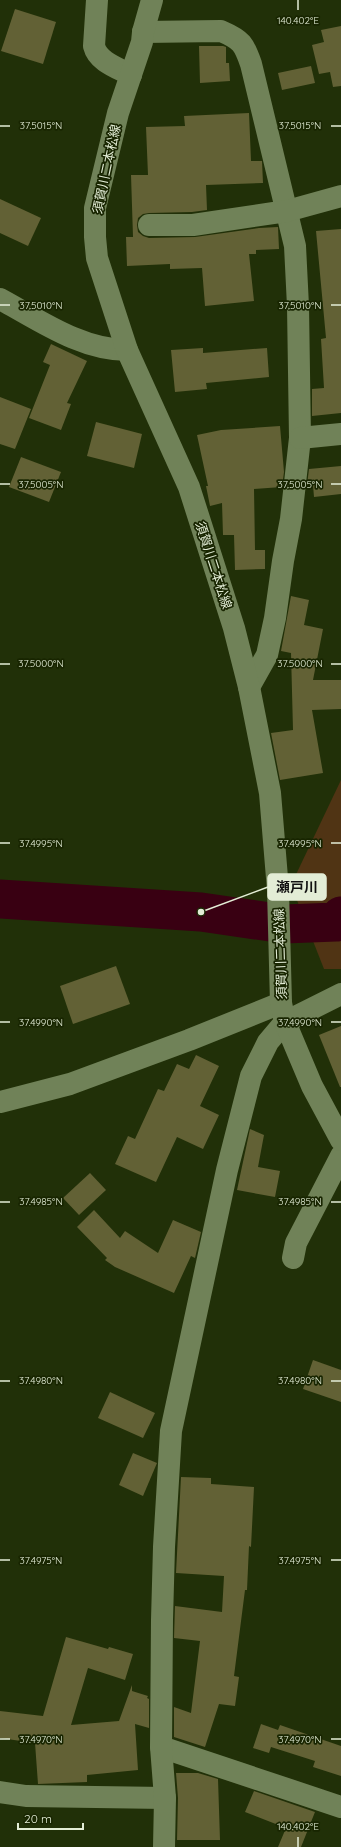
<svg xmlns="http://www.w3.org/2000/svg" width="341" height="1847" font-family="Quicksand,'Noto Sans JP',sans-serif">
  <rect width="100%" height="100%" fill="#213008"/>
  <path fill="#503414" d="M341,780V969H324L291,885Z"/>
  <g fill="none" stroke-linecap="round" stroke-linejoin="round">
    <path stroke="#390012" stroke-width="39" d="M0,899L201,912L284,924L336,922L341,916"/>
  </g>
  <g fill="#626135">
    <path d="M15,9L56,22L43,64L1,51Z"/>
    <path d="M341,26V86L333,87L330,72L319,74L312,45L324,42L321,30Z"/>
    <path d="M199,46H223L226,47V63H229L230,81L200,83Z"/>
    <path d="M311,66L315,83L282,90L278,73Z"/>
    <path d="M249,113L251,161H262L263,183L206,185L207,210L192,212L149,213L143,214L138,218L137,225L138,232L143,236L149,238L195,237L259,228L278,227L279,249L256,250V254H249L254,301L205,306L202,268L170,269V264L127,266L126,237H133L131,175H148L146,127L185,126L184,116Z"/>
    <path d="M0,199L41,218L28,246L0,233Z"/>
    <path d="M341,229V413L312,416V389L324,388L321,339L326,338L316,231Z"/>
    <path d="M51,344L87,361L67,403L71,404L61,430L29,418L50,365L43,362Z"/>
    <path d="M203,348V353L267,348L269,377L206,383L207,389L175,392L171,350Z"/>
    <path d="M0,397L31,409L15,449L0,444Z"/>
    <path d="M96,422L142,434L134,468L87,456Z"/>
    <path d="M280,426L284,472L282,487L254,489L255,550H265V569L235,570L234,535H223L222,503L210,506L206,486H208L197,435L221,430Z"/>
    <path d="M21,457L61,472L49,502L9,487Z"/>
    <path d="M341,466V494L314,497L313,485H307L309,469Z"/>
    <path d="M291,596L309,600L304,625L323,629L313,680H341V709L312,710L323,773L280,780L271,733L293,730L291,653L281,651Z"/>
    <path d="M116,966L130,1004L73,1024L60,986Z"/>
    <path d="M341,1026V1087H340L319,1035Z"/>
    <path d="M196,1055L219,1066L200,1106L219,1115L203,1149L177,1137L156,1182L115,1164L128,1136L135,1139L158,1089L164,1091L177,1064L189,1069Z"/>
    <path d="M250,1129L264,1135L258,1167L280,1171L275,1197L237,1190Z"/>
    <path d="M90,1173L106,1190L79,1215L63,1198Z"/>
    <path d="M94,1210L120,1238L125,1231L158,1253L173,1220L201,1232L195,1258L191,1256L174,1293L115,1267L105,1260L107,1258L77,1227Z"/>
    <path d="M313,1360L341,1370V1402L303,1389Z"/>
    <path d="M110,1392L155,1413L143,1438L98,1418Z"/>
    <path d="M133,1453L157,1463L143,1496L119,1485Z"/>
    <path d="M181,1477L211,1478V1484L254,1487L251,1547L249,1546L247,1590H245L234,1676L239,1677L235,1706L219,1704L205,1747L174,1737V1707L191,1713L200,1641L174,1638L175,1606L222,1612L224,1576L176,1573Z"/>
    <path d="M66,1637L108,1649L109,1647L133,1654L125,1680L88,1668L71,1725L119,1721L132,1685V1691L148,1696L147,1698L149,1699V1728L135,1724L138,1770L87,1775V1782L38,1784L35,1743L0,1738V1711L43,1716Z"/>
    <path d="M261,1724L278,1730L280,1725L341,1746V1776L313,1767L315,1761L271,1747L269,1753L253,1748Z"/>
    <path d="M176,1773H198L218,1779L220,1840H177L178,1798Z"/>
    <path d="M254,1791L315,1812L301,1847H278L286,1828L245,1812Z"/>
  </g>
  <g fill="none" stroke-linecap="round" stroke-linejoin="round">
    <g stroke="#708258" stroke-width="22">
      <path d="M97,0L94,46C98,62 118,68 131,75"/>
      <path d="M143,32L221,31C242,40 244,44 251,64L295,246L298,306L300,438L291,519L283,561L275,618L267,655L249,687"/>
      <path d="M149,225H193L287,211L341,196"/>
      <path d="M0,299C39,320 81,350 127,350"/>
      <path d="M300,438L341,434"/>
      <path d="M293,1258L296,1243L341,1156"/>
      <path d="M161,1747L341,1807"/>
      <path d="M0,1792L26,1796L165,1798"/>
      <path d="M164,1847L165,1798L161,1747L162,1620L164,1547L171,1431L227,1170L251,1076L268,1042L285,1022"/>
    </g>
    <g stroke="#708258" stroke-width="22">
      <path d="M285,1022L341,994"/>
      <path d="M0,1102L70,1084L189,1040L281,1003"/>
    </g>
    <path stroke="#708258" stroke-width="22" d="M152,0L143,32L142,42L118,113L95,208V237L97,258L127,350L189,487L234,628L249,687L270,793L278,890L281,1003L285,1022L312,1086L341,1140"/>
  </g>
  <path fill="none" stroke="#e3edd6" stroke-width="1.5" d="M298,0V10M0,126H10M331,126H341M0,305H10M331,305H341M0,484H10M331,484H341M0,664H10M331,664H341M0,843H10M331,843H341M0,1022H10M331,1022H341M0,1202H10M331,1202H341M0,1381H10M331,1381H341M0,1560H10M331,1560H341M0,1739H10M331,1739H341M298,1837V1847"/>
  <g text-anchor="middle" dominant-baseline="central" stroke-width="3.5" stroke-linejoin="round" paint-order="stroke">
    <g font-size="13" fill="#e3edd6" stroke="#182500">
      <text transform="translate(106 169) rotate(-78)">須賀川二本松線</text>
      <text transform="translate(214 565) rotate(72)">須賀川二本松線</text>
      <text transform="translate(280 954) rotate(-92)">須賀川二本松線</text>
    </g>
  </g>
  <g font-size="10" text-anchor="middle" fill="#e3edd6" stroke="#182500" stroke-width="3.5" stroke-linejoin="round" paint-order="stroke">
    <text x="298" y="24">140.402°E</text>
    <text x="41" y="129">37.5015°N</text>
    <text x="300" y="129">37.5015°N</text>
    <text x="41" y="309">37.5010°N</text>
    <text x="300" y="309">37.5010°N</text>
    <text x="41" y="488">37.5005°N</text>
    <text x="300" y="488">37.5005°N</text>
    <text x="41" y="667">37.5000°N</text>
    <text x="300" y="667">37.5000°N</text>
    <text x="41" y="847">37.4995°N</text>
    <text x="300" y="847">37.4995°N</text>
    <text x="41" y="1026">37.4990°N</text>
    <text x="300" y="1026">37.4990°N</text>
    <text x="41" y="1205">37.4985°N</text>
    <text x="300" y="1205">37.4985°N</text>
    <text x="41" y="1384">37.4980°N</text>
    <text x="300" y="1384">37.4980°N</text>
    <text x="41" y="1564">37.4975°N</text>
    <text x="300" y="1564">37.4975°N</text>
    <text x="41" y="1743">37.4970°N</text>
    <text x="300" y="1743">37.4970°N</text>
    <text x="298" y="1830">140.402°E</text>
  </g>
  <path fill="none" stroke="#e3edd6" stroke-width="1.5" d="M201 912L268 887"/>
  <circle fill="#e3edd6" stroke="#182500" stroke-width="1.5" cx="201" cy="912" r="4"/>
  <rect fill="#e3edd6" stroke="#e3edd6" stroke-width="1.5" x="268" y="874" width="58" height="26" rx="4"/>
  <g font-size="14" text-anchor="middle" font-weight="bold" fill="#111">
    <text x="297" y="892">瀬戸川</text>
  </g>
  <path d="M18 1823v6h65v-6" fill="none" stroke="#e3edd6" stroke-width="2"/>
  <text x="24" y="1823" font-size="12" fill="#e3edd6" stroke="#182500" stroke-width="3" paint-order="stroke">20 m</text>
</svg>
